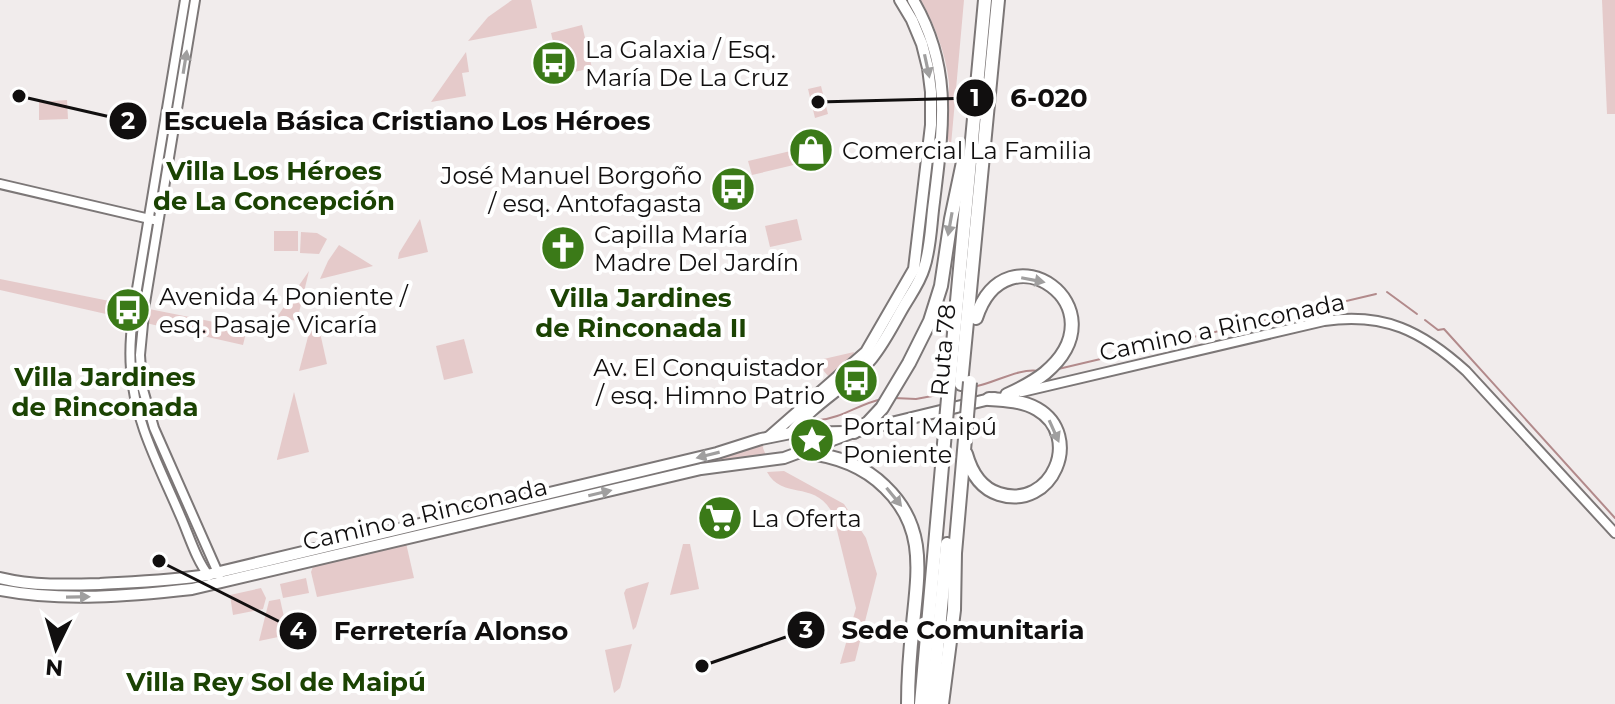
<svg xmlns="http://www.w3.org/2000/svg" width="1615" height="704" font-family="Montserrat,sans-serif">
  <rect width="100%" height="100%" fill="#f1ecec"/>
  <g fill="#e5caca">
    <path d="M512,0H531L537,28L468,41L488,17Z"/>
    <path d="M921,0H964L951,145C940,128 950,102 949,83C946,54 935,26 921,0Z"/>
    <path d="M1602,0H1615V114H1607Z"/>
    <path d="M582,25L592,68L561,75L551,33Z"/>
    <path d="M466,52L469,72L462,73L466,96L431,102Z"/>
    <path d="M821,86L828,114L815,118L808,89Z"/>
    <path d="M67,100L68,119L39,120V102Z"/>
    <path d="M816,145L819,159L752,175L748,161Z"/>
    <path d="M420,219L428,252L398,259L399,253Z"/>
    <path d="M797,219L802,240L770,247L765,226Z"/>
    <rect x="274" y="231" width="24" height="20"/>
    <path d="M301,232L317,233L327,239L319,254L300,253Z"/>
    <path d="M339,245L373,266L320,279L328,261Z"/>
    <path d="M309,271L297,321L277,317Z"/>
    <path d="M0,279L229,325H245L247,329L243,345L0,290Z"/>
    <path d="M315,310L327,364L299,371Z"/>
    <path d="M464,339L473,373L444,380L436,346Z"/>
    <path d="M854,352L853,356L829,377L815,361Z"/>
    <path d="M294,392L309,452L277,460V459Z"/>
    <path d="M764,441L763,448L767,458L654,477L653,471Z"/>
    <path d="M784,471L844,504L866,538L877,574L855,661L840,664L856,608L833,514C815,479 783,501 767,472Z"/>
    <path d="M406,543L414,578L317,597L311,572L314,564Z"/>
    <path d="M683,544H690L699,589L670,595Z"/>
    <path d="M306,578L309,593L283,598L280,584Z"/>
    <path d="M649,582L636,627L633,630L624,593L626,589Z"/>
    <path d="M261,588L266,598L263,609L233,615L230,595Z"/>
    <path d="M280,599L288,635L259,641L269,601Z"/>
    <path d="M632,644L620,688L614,693L605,650Z"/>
  </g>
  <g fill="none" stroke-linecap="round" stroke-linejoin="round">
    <g stroke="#b28a8b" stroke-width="2">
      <path d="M1387,292L1417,314"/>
      <path d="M1425,320L1438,330L1444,329L1615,518"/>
      <path d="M1054,370L1376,294"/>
      <path d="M977,386C997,382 1018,368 1039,371"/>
      <path d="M894,398L916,399L943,394"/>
      <path d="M819,420C842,418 859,404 882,399"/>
    </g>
    <g stroke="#7c7777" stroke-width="12">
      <g id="minor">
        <path d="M185,0L135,301C132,323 129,346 131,369C134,421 160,468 180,515C189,535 196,560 209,576"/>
        <path d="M195,0L145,303L140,355L142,386L154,428L219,575"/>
        <path d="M0,184L154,220"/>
        <path d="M1022,392L1324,321C1384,312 1422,331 1466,371L1615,533"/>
      </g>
    </g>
    <g stroke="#7c7777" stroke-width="14">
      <g id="major">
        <path d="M791,433C813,403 849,386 872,358C885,342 894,323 904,306C911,294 920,282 924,268C931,247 931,223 934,202C943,127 953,68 913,0"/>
        <path d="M769,437L866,352L914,269L931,125V92L928,68L922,44L912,20L900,0"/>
        <path d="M0,578C33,586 67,585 100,584C136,582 172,581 207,575L717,453L761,439L791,433L844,432"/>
        <path d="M0,590C63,602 129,596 192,589L701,469L784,458L854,432L994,398"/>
      </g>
    </g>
    <g stroke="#7c7777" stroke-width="16">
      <g id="highway">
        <path d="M976,318C1006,225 1124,307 1045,373C1034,382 1020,389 1007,395"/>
        <path d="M961,384L998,0"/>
        <path d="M949,387L985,0"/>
        <path d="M854,432L868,423L882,408L909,363L930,321L941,286L951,219L963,162"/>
        <path d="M802,452C833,455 862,464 885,487C927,527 918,572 913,624C910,651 908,677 908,704"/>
        <path d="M966,454C971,472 980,488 999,494C1052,511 1084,436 1037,409C1023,401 1006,400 989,399"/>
        <path d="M921,704L946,421"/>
        <path d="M932,704L947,544"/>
        <path d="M942,704L954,610L955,553L967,416"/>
      </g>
    </g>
    <use href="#minor" stroke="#fff" stroke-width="8"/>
    <use href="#major" stroke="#fff" stroke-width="10"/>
    <use href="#highway" stroke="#fff" stroke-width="12"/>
    <g stroke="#7c7777" stroke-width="16" stroke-linecap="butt">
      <g id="highway-bridge">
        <path d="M967,416L970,382"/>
        <path d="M946,421L949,387"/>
      </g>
    </g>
    <use href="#highway-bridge" stroke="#fff" stroke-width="12"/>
  </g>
  <defs><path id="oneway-solid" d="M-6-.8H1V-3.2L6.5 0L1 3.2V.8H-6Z" transform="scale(2)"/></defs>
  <g fill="#a09f9f">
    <use href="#oneway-solid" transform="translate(185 62) rotate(-81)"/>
    <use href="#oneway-solid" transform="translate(927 66) rotate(78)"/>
    <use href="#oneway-solid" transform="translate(950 224) rotate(100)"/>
    <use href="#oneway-solid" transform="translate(1033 280) rotate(11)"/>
    <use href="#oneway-solid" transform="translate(1054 431) rotate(66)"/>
    <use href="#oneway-solid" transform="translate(708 455) rotate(166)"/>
    <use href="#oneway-solid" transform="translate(600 493) rotate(-13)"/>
    <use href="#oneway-solid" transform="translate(894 497) rotate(51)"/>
    <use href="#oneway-solid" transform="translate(78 597) rotate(-1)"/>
  </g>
  <defs>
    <g id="bus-disc" transform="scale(2.3)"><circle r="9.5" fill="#3b7a18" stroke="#fff"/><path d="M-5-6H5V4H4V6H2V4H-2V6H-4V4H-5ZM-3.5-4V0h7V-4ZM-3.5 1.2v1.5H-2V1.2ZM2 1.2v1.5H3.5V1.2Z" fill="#fff"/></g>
    <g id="shop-disc" transform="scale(2.3)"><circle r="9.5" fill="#3b7a18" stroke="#fff"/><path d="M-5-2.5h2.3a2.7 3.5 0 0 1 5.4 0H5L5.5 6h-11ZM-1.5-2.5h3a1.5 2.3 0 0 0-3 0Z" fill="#fff"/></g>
    <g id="church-disc" transform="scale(2.3)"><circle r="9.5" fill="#3b7a18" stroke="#fff"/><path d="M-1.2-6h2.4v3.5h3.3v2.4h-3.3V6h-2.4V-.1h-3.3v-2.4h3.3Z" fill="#fff"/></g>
    <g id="sight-disc" transform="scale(2.3)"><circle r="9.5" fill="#3b7a18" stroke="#fff"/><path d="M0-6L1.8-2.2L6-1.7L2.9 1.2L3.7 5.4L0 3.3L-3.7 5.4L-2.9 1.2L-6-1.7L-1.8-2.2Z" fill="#fff"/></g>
    <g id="supermarket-disc" transform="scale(2.3)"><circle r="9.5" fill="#3b7a18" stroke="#fff"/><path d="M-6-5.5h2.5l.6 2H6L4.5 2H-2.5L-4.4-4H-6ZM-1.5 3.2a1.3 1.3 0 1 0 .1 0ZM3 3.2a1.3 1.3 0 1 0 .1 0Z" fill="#fff"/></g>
  </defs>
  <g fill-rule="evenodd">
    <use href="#bus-disc" x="554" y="63"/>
    <use href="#shop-disc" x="811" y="150"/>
    <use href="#bus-disc" x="733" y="189"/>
    <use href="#church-disc" x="563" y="248"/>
    <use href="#bus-disc" x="128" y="310"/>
    <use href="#bus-disc" x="856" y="381"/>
    <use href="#sight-disc" x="812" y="440"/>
    <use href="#supermarket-disc" x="720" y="518"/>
  </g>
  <g text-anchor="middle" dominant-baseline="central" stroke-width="8" stroke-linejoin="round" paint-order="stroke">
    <g font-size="24" fill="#110f0f" stroke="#fff" text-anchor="start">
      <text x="585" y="49">La Galaxia / Esq.<tspan x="585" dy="28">María De La Cruz</tspan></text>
      <text x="842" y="150">Comercial La Familia</text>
      <text x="702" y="175" text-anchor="end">José Manuel Borgoño<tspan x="702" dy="28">/ esq. Antofagasta</tspan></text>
      <text x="594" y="234">Capilla María<tspan x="594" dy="28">Madre Del Jardín</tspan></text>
      <text x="159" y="296">Avenida 4 Poniente /<tspan x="159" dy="28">esq. Pasaje Vicaría</tspan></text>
      <text x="825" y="367" text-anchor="end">Av. El Conquistador<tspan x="825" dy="28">/ esq. Himno Patrio</tspan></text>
      <text x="843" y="426">Portal Maipú<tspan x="843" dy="28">Poniente</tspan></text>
      <text x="751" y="518">La Oferta</text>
    </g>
    <g font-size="24" fill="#110f0f" stroke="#fff">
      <text transform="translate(1222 327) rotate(-12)">Camino a Rinconada</text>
      <text transform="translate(943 350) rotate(-85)">Ruta 78</text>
      <text transform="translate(425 514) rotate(-13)">Camino a Rinconada</text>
    </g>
    <g font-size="26" font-weight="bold" fill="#1b4303" stroke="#fff">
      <text x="274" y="171">Villa Los Héroes<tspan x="274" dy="30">de La Concepción</tspan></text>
      <text x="641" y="298">Villa Jardines<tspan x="641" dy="30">de Rinconada II</tspan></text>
      <text x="105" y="377">Villa Jardines<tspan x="105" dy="30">de Rinconada</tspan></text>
      <text x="276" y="682">Villa Rey Sol de Maipú</text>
    </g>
  </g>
  <path fill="none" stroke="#110f0f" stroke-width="3" d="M818 102L975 98M19 96L128 121M702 666L806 630M159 561L298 631"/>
  <g fill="#110f0f" stroke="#fff" stroke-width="3">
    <circle cx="818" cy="102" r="8"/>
    <circle cx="19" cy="96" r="8"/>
    <circle cx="702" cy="666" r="8"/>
    <circle cx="159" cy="561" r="8"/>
    <circle cx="975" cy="98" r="20"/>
    <circle cx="128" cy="121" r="20"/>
    <circle cx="806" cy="630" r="20"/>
    <circle cx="298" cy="631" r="20"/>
  </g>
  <g font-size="24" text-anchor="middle" font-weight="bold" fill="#fff">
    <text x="975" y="106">1</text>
    <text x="128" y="129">2</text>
    <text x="806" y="638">3</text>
    <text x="298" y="639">4</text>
  </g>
  <g font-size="26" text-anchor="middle" font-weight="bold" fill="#110f0f" stroke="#fff" stroke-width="8" stroke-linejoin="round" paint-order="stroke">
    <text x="1049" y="107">6-020</text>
    <text x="407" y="130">Escuela Básica Cristiano Los Héroes</text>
    <text x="963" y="639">Sede Comunitaria</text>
    <text x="451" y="640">Ferretería Alonso</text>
  </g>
  <g transform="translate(56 648) rotate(185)" stroke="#ffffff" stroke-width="6" paint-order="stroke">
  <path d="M0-6L14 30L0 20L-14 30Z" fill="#110f0f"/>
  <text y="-12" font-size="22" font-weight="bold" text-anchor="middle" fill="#110f0f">N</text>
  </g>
</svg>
